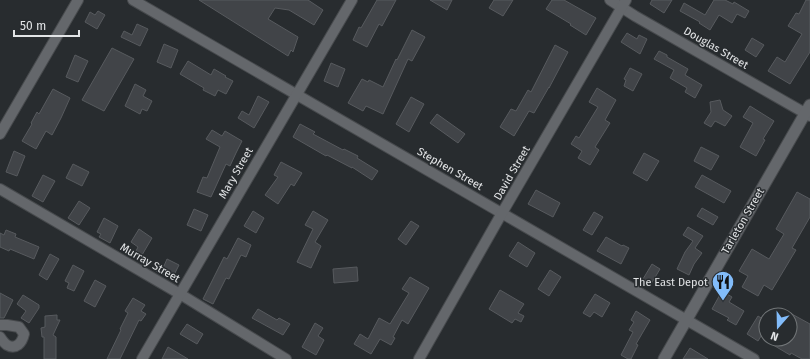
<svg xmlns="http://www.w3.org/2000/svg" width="810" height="359" font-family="'Fira Sans',sans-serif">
  <rect width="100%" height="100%" fill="#282c2f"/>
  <g fill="#414448" stroke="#575a5e">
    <path d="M199,0H308L323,10L314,25L289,10L275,8L268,19L298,37L293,52L291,50L288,56Z"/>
    <path d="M377,0H396L382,26L379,24L367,47L353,40L359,27L361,28Z"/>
    <path d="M430,0H452L447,10Z"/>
    <path d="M494,0H513L503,16L489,8Z"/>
    <path d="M552,0H564L596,18L586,35L570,25L571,24L546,9Z"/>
    <path d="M652,0H672L664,13L650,4Z"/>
    <path d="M714,0H725L733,4L734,2L749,11L745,18L737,14L732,23L719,15L710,30L699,23L700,22L680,11L684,3L705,15Z"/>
    <path d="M806,0H810V52L790,84L768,71L777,57L785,62L802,34L788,26L796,13L799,14Z"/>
    <path d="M98,11L105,15L97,29L85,22L90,12L95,15Z"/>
    <path d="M137,24L148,29L140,46L121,37L124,31L132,35Z"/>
    <path d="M412,30L425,37L412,61L408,59L383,114L366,106L363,111L348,103L362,79L368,82L369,80L383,87L396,59L397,60Z"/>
    <path d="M627,33L637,39L639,35L647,39L640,54L621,42Z"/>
    <path d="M752,38L764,45L756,57L745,50Z"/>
    <path d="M164,44L178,50L171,68L157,62Z"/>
    <path d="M555,45L568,52L549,88V87L534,113L529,111L514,136L500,127L511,109L516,111L528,90L531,92Z"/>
    <path d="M112,48L134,59L104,111L82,100Z"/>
    <path d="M659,51L667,55V57L688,69L685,75L702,85L695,98L685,92L687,88L670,78L674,70L654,59Z"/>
    <path d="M75,55L88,61L78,82L66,77Z"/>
    <path d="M188,61L211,75L214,69L226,76L225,77L233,81L226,94L218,90L215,96L203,90L204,88L180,74Z"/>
    <path d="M331,63L345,69L338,87L324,81Z"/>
    <path d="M630,68L642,74L633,91L624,86L626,80L624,79Z"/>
    <path d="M135,84L146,90L143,96L152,101L147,111L142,109L140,114L125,106Z"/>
    <path d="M597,88L616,100L605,120L610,123L595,147L599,150L590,165L578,158L582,151L571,144L576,136L579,138L598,107L589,102Z"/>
    <path d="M53,89L70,98L61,118L52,135L46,131L36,149L22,141L32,124L31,123L37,112L39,114Z"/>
    <path d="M258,96L269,102L254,128L238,118L242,111L249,115Z"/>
    <path d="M411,97L424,104L409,132L396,124Z"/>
    <path d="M720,100L723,110L732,116L725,126L715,121L711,127L704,123L711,112L710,102Z"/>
    <path d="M750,106L774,121L763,139L765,140L756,156L740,147L753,123L743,117Z"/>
    <path d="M437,114L465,134L458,143L430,123Z"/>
    <path d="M300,124L315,132L313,134L343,150L344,149L358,156L357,158L378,171L372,180L352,167V168L327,155L326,156L293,137Z"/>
    <path d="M212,130L222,136L225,131L242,141L236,153L230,166L226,164L211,197L197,192L203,177L207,178L220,147L206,139Z"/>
    <path d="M701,147L719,156L711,170L694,161Z"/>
    <path d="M14,151L25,156L17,176L6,172Z"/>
    <path d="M644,153L659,161L647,181L633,173Z"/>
    <path d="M281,162L302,173L294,186L291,184L278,204L265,195L278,177L274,175Z"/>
    <path d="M73,164L89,172L82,186L66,178Z"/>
    <path d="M43,175L55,181L43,202L32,196Z"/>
    <path d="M702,175L731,191L724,203L695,187Z"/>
    <path d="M536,190L560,203L553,217L528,204Z"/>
    <path d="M797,192L810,199V217L792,248L796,250L772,290L764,285L758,296L742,287L748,276L739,271L752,249L769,259L784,234L776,229Z"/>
    <path d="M79,201L90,208L79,225L68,218Z"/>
    <path d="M702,208L718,217L713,225L697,216Z"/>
    <path d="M194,209L208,215L201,231L187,225Z"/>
    <path d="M253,211L264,218L256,233L244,226Z"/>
    <path d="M313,211L328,220L315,242L321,246L311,268L297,262L313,229L305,225Z"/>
    <path d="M594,212L603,217L592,235L583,230Z"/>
    <path d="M104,218L118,226L110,243L99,237L101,234L97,232Z"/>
    <path d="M411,221L419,226L406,245L398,239Z"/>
    <path d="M688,227L703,236L695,248L702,253L694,264L689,275L677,269L685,252L693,241L683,235Z"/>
    <path d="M139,229L152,238L142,255L136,251L138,247L131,242Z"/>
    <path d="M6,230L16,234L15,237L39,247L34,259L10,249L9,251L0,247V233L4,235Z"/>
    <path d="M606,237L622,246L623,245L629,248L621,264L597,251Z"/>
    <path d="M238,238L251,245L246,257L241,255L229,279L226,278L213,304L203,299L224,257L227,259Z"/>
    <path d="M518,242L535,253L527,267L509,256Z"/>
    <path d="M50,254L59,259L47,280L39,275Z"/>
    <path d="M167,259L179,265L172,279L156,271L159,264L164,266Z"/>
    <path d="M652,264L660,269L651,284L643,279Z"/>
    <path d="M73,265L84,271L74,291L67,288L69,283L65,281Z"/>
    <path d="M357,267L358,281L334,283L333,269Z"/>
    <path d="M550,270L561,277L549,296L538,289Z"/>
    <path d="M410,277L429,288L408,324L402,320L393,337L395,338L391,345L380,339L371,354L354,344L360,334L368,339L379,318L390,324L409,293L402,289Z"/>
    <path d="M95,280L106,286L95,307L84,301Z"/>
    <path d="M500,290L524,304L518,313L524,316L521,322L515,319L512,323L489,309Z"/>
    <path d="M722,291L732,297L729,302L744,311L736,325L727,320L729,318L712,309Z"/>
    <path d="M0,293L13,300L4,318H0Z"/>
    <path d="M595,294L610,303L602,317L594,312L590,317L583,313Z"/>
    <path d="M23,295L39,305V308L29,323L21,318L26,311L17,304Z"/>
    <path d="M133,298L145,305L141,311L146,314L141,321L139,320L120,359H107L121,330L120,329L128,313L125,311Z"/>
    <path d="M258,309L277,320L279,318L290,324L283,335L252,318Z"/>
    <path d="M636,311L650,320L636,344L638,345L631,359H628L621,355L633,332L629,330L634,322L631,320Z"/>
    <path d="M790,313L810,324V359H802L791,353L790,355L763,339H790Z"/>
    <path d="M57,315V320H60L53,335L56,337V359H44V337H42L41,328L45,327V316Z"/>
    <path d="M758,316L766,321V328L758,341L747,334Z"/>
    <path d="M315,323L323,328L318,336L324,340L316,355L302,347Z"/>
    <path d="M187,324L203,334L197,344L180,334Z"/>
    <path d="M168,347L188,359H162Z"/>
    <path d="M690,348L708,359H683Z"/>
  </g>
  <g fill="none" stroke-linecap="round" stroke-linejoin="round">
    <g stroke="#474a4d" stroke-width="12">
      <g id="minor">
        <path d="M133,0L754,359"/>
        <path d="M610,0L635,16L810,116"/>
        <path d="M0,134L78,0"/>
        <path d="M0,189L180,294L286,359"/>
        <path d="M0,325H7L19,327L24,334C22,343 16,350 7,345C4,343 2,340 0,337"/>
        <path d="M142,359L352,0"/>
        <path d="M419,359L502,213L626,0"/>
      </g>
    </g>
    <g stroke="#474a4d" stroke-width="13">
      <path id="secondary" d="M664,359L810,105"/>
    </g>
    <use href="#minor" stroke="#64676b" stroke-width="10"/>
    <use href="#secondary" stroke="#64676b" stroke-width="11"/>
  </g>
  <defs>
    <g id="restaurant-pin" transform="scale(1.15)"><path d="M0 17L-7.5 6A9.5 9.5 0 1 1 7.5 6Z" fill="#82bcfa" stroke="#282c2f"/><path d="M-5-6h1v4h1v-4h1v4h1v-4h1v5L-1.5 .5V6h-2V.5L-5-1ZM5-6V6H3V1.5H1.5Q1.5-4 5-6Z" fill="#111"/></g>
  </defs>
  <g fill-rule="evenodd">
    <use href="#restaurant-pin" x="723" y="282"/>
  </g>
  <g text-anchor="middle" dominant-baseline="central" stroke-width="3" stroke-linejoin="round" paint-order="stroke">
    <g font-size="11" fill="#e2e4e6" stroke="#282c2f">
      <text transform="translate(716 48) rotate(30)">Douglas Street</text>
      <text transform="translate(450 169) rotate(30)">Stephen Street</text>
      <text transform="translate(236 173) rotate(-60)">Mary Street</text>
      <text transform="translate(512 173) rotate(-60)">David Street</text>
      <text transform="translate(743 221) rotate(-60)">Tarleton Street</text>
      <text transform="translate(150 263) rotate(30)">Murray Street</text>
    </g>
    <g font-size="11" fill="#e2e4e6" stroke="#282c2f" text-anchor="end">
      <text x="708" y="282">The East Depot</text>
    </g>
  </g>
  <g transform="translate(778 327) rotate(200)"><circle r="19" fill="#282c2f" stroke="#727678"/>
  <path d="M0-3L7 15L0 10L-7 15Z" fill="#82bcfa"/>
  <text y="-6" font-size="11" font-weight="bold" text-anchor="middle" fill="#e2e4e6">N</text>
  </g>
  <path d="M14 30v6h65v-6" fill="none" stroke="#e2e4e6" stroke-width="2"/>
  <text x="20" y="30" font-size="12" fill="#e2e4e6" stroke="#282c2f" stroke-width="3" paint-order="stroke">50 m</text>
</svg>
